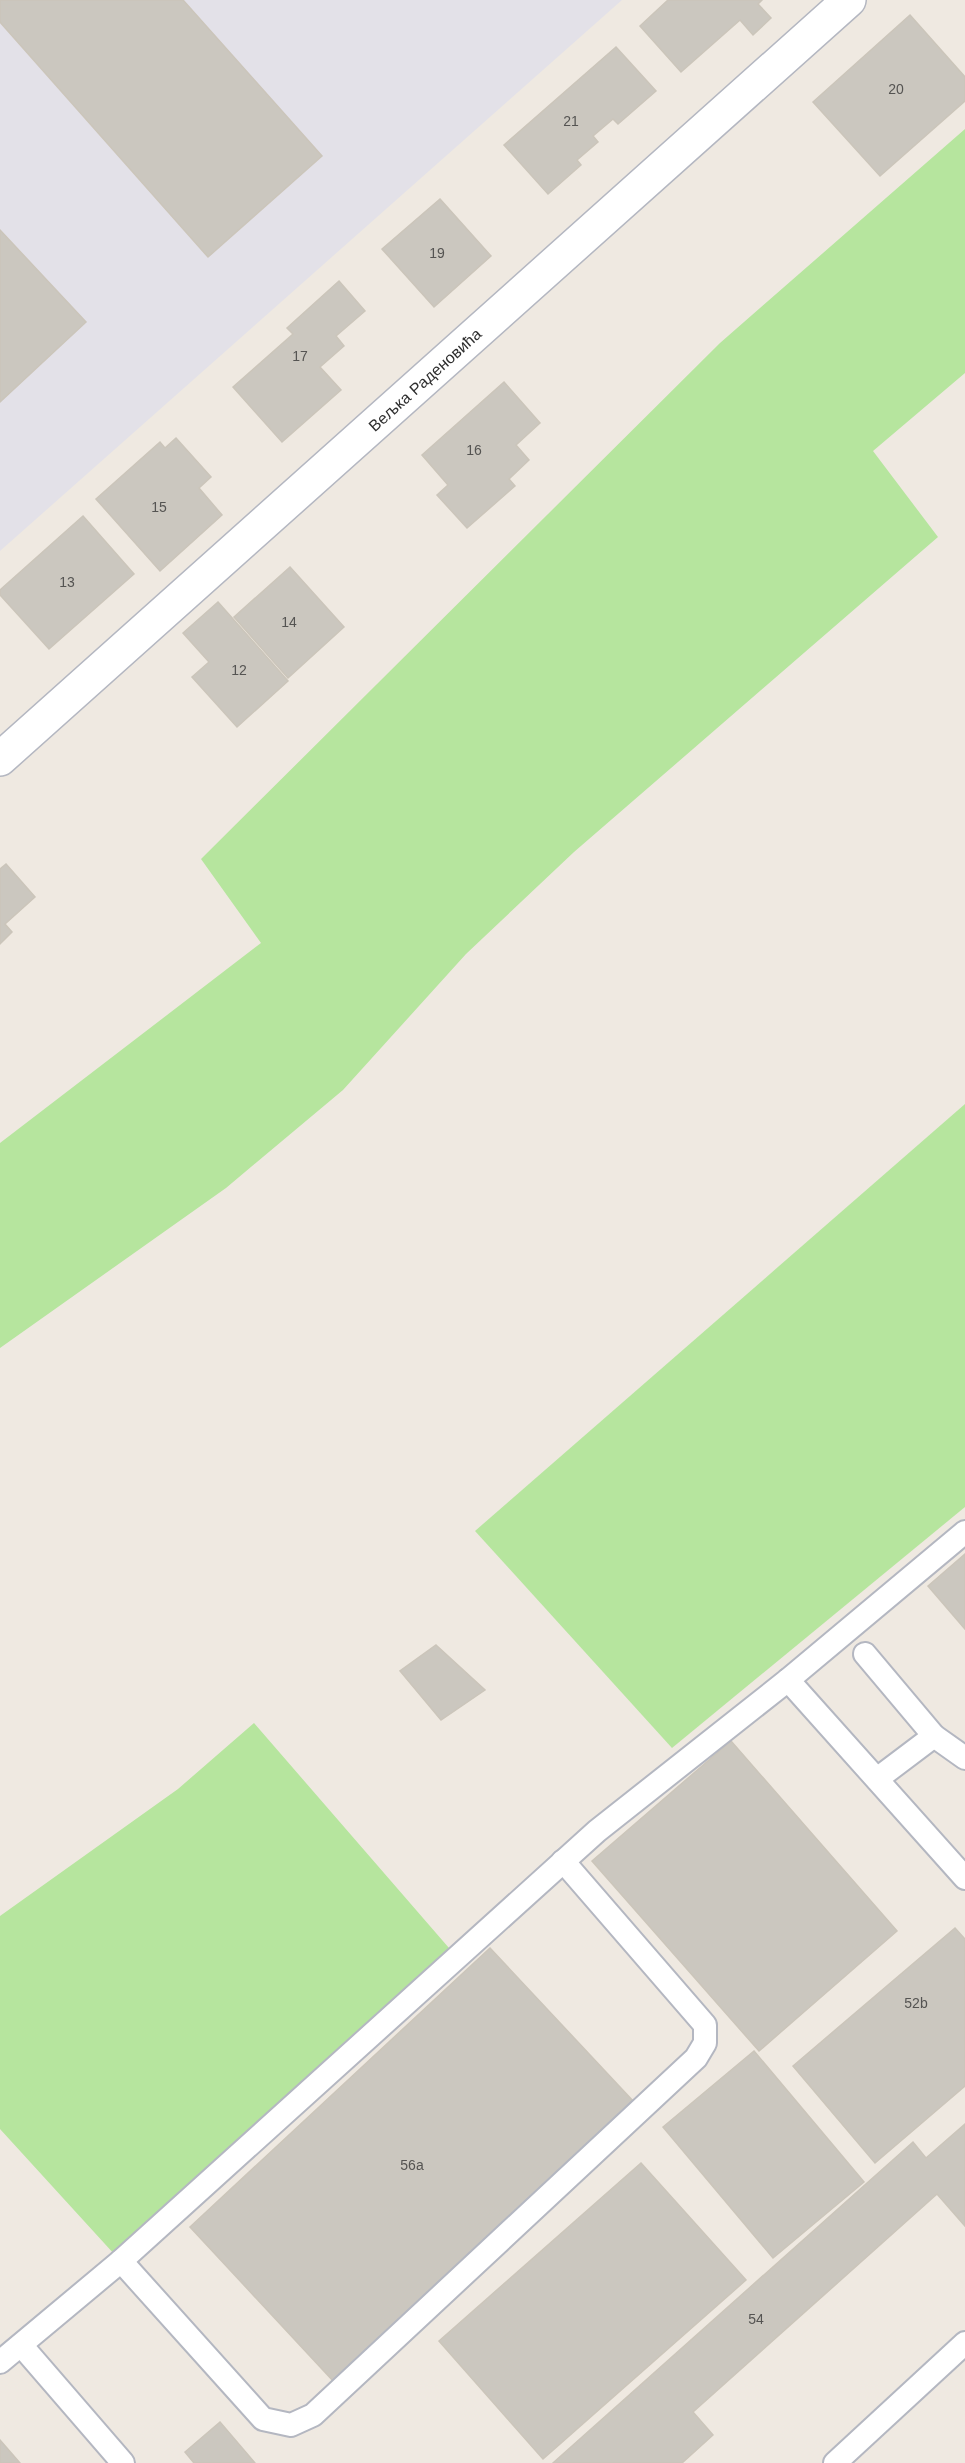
<svg xmlns="http://www.w3.org/2000/svg" width="965" height="2463" font-family="Arial,sans-serif">
  <rect width="100%" height="100%" fill="#efe9e1"/>
  <path fill="#e3e1e8" d="M0,0H622L0,551Z"/>
  <g fill="#b6e59e">
    <path d="M965,129V373L873,451L938,537L574,852L466,954L343,1090L226,1188L0,1348V1143L261,943L201,859L720,343Z"/>
    <path d="M965,1104V1507L672,1748L475,1531Z"/>
    <path d="M254,1723L449,1948L115,2255L0,2129V1916L178,1789Z"/>
  </g>
  <g fill="#cbc7bf" stroke="#cbc5ba" stroke-width="1.5">
    <path d="M0,0H183L322,156L208,257L0,22Z"/>
    <path d="M668,0H762L758,4L771,18L753,35L740,20L681,72L640,26Z"/>
    <path d="M910,15L965,77V101L880,176L813,102Z"/>
    <path d="M616,47L656,91L618,124L613,119L593,136L598,142L577,160L581,165L548,194L504,145Z"/>
    <path d="M440,199L491,256L434,307L382,249Z"/>
    <path d="M0,230L86,322L0,402Z"/>
    <path d="M339,281L365,311L336,336L344,346L320,367L341,390L282,442L233,387L293,334L287,328Z"/>
    <path d="M504,382L540,423L516,445L529,460L509,479L515,486L467,528L437,495L448,485L422,455Z"/>
    <path d="M176,438L211,477L199,488L222,515L160,571L96,499L160,442L165,448Z"/>
    <path d="M83,516L134,574L49,649L0,595V590Z"/>
    <path d="M290,567L344,627L288,678L234,617Z"/>
    <path d="M218,602L288,681L237,727L192,677L209,662L183,633Z"/>
    <path d="M6,864L35,897L5,924L12,932L0,944V869Z"/>
    <path d="M965,1554V1629L928,1586Z"/>
    <path d="M436,1645L485,1690L441,1720L400,1671Z"/>
    <path d="M731,1741L897,1931L759,2051L592,1861Z"/>
    <path d="M955,1928L965,1939V2086L875,2163L793,2066Z"/>
    <path d="M490,1948L634,2102L334,2382L190,2227Z"/>
    <path d="M754,2051L864,2182L773,2258L663,2127Z"/>
    <path d="M965,2124V2226L937,2194L693,2412L713,2435L682,2463H553L913,2142L926,2158Z"/>
    <path d="M641,2163L746,2280L543,2459L439,2341Z"/>
    <path d="M220,2422L255,2463H194L185,2452Z"/>
    <path d="M0,2440L20,2463H0Z"/>
  </g>
  <g fill="none" stroke-linecap="round" stroke-linejoin="round">
    <g stroke="#b4b7c1" stroke-width="26">
      <g id="lane">
        <path d="M865,1654L934,1736"/>
        <path d="M788,1680L965,1878"/>
        <path d="M877,1779L934,1736L965,1758"/>
        <path d="M121,2261L597,1831L788,1680L965,1532"/>
        <path d="M21,2345L123,2463"/>
        <path d="M0,2362L121,2261L263,2419L291,2425L313,2415L696,2058L705,2043V2025L563,1861"/>
        <path d="M835,2463L965,2343"/>
      </g>
    </g>
    <g stroke="#b4b7c1" stroke-width="36">
      <path id="street" d="M0,759L849,0"/>
    </g>
    <use href="#lane" stroke="#fff" stroke-width="22"/>
    <use href="#street" stroke="#fff" stroke-width="33"/>
  </g>
  <g text-anchor="middle" dominant-baseline="central" stroke-width="6" stroke-linejoin="round" paint-order="stroke">
    <g font-size="14" fill="#555452">
      <text x="896" y="89">20</text>
      <text x="571" y="121">21</text>
      <text x="437" y="253">19</text>
      <text x="300" y="356">17</text>
      <text x="474" y="450">16</text>
      <text x="159" y="507">15</text>
      <text x="67" y="582">13</text>
      <text x="289" y="622">14</text>
      <text x="239" y="670">12</text>
      <text x="916" y="2003">52b</text>
      <text x="412" y="2165">56a</text>
      <text x="756" y="2319">54</text>
    </g>
    <g font-size="16" fill="#2e2e2e" stroke="#fff">
      <text transform="translate(425 380) rotate(-42)">Вељка Раденовића</text>
    </g>
  </g>
</svg>
